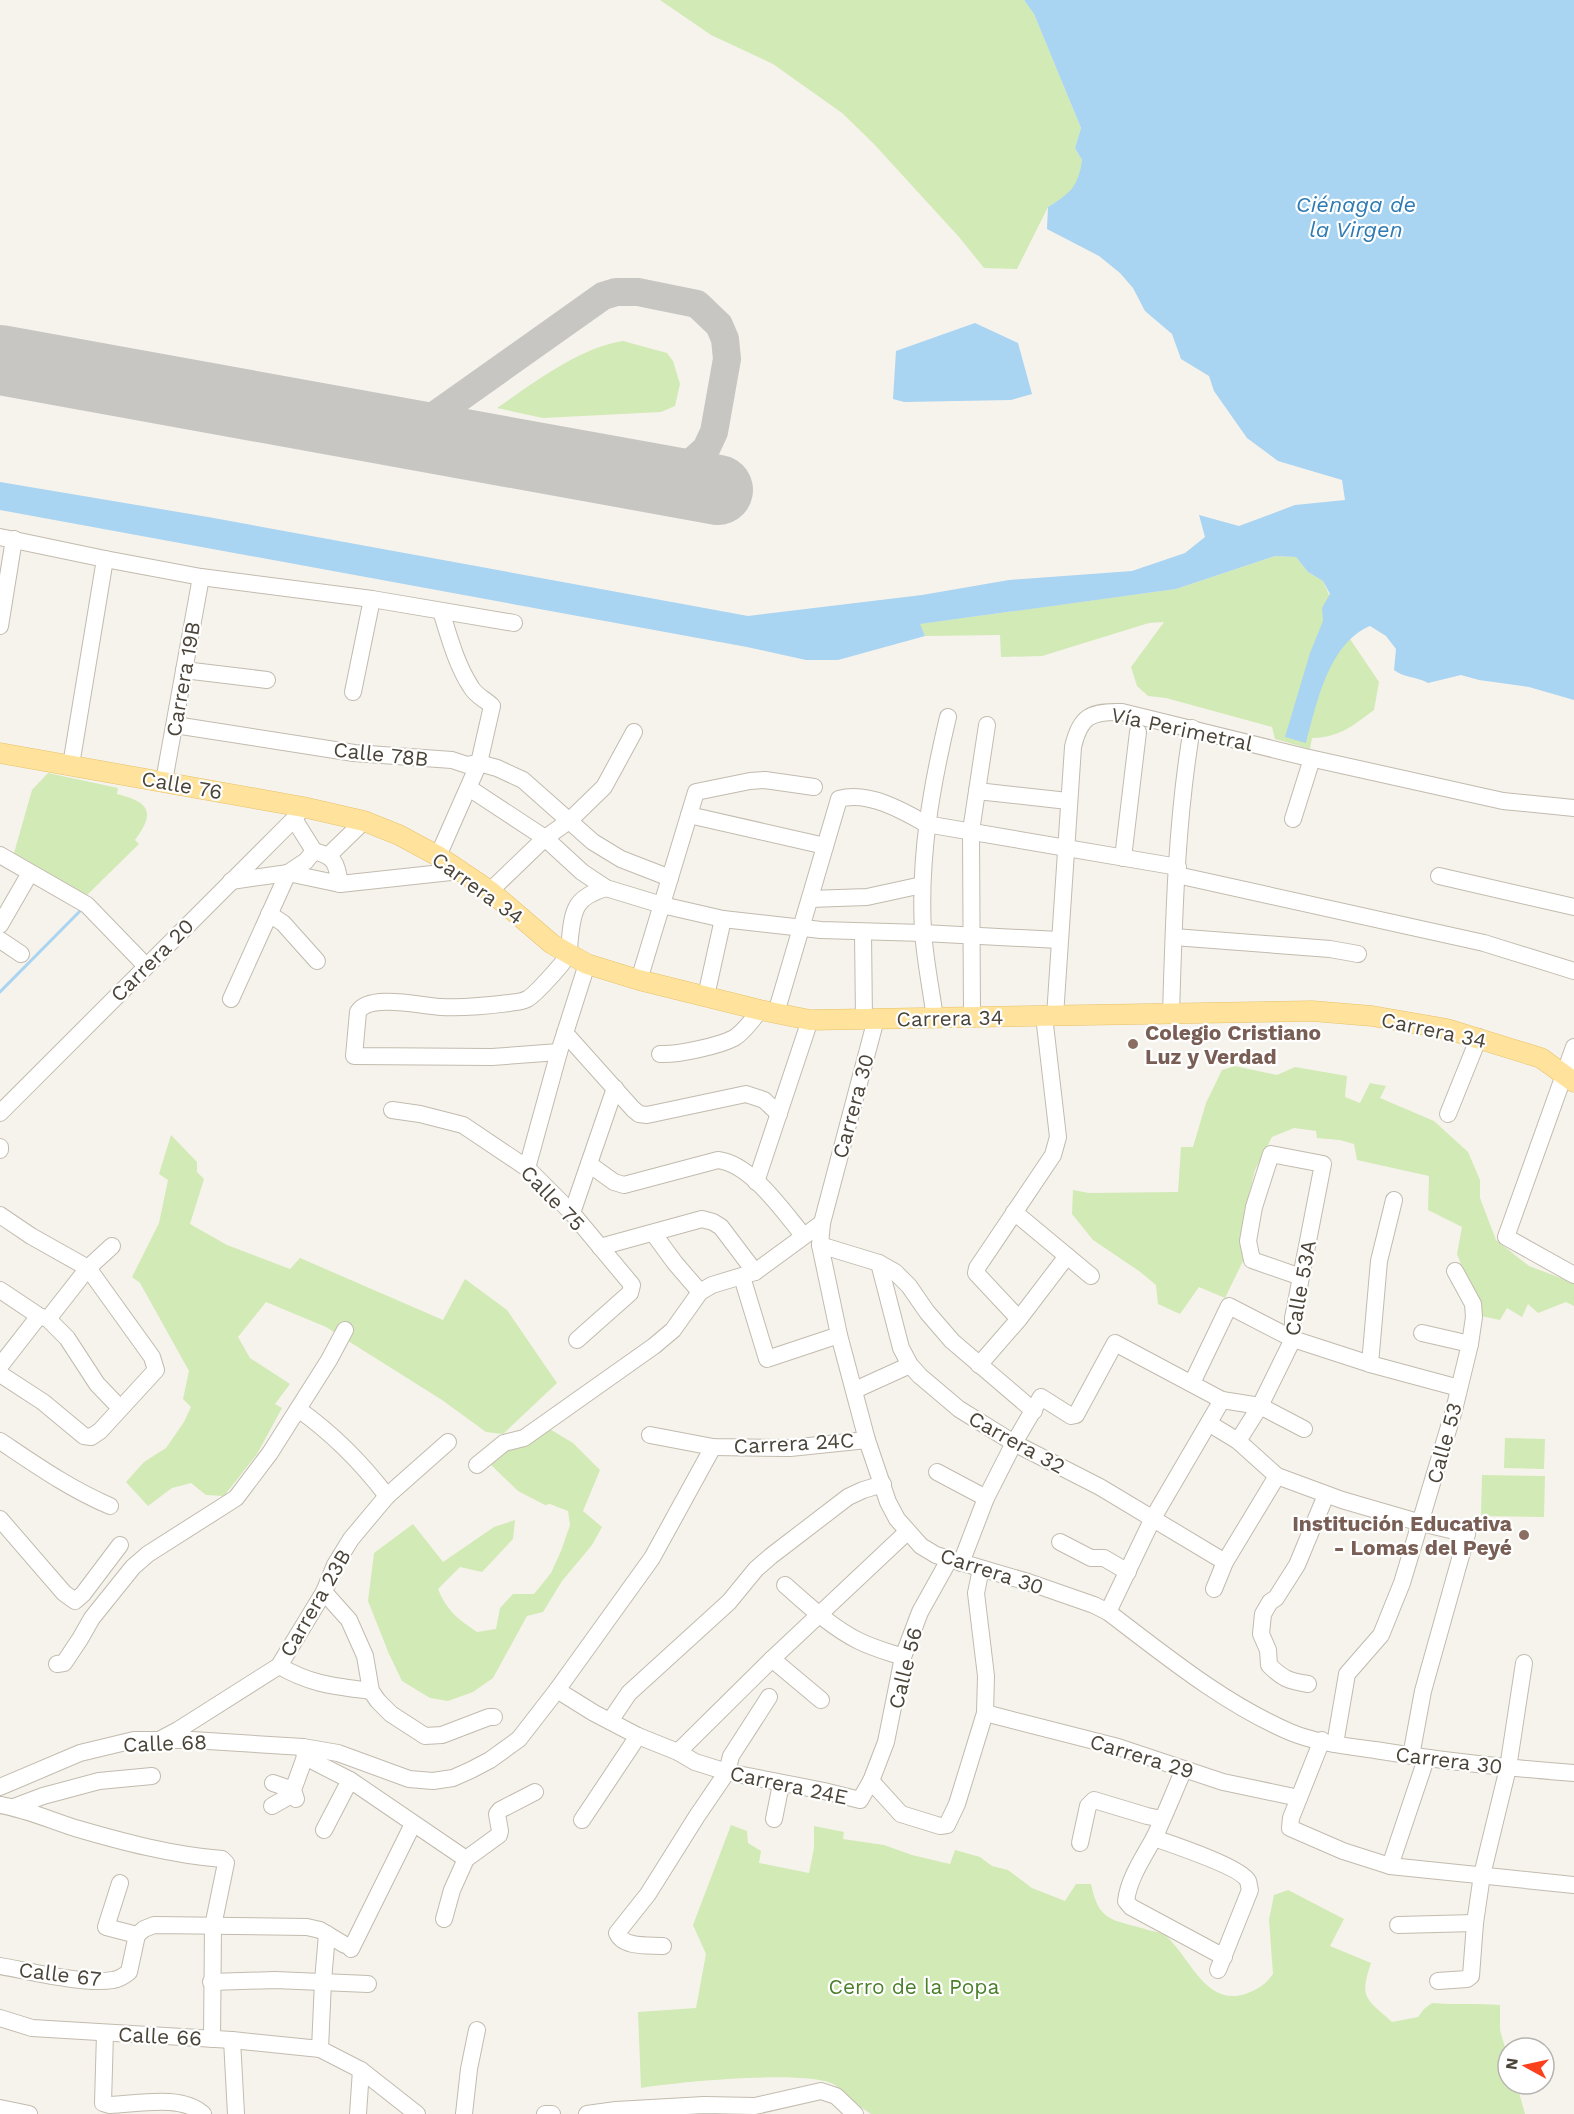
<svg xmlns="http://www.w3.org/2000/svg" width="1574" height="2114" font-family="'Work Sans',sans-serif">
  <rect width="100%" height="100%" fill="#f6f3ec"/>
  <g fill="#d2eab5">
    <path d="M660,0H1024L1034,14L1081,128L1075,148L1082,160L1079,179L1069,194L1048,207L1017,269L984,268L959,237L873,143L842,113L773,64L711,35Z"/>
    <path d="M623,341L667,353L673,361L680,384L675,406L661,412L543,418L497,408C532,384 580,347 623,341Z"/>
    <path d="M1275,556L1296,557L1308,572L1323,581L1346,633L1379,682L1374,710C1352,726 1341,737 1312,738L1310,749L1275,739L1272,727L1166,698L1148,696L1137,686L1131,667L1164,622L1149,623L1042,656L1001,657L1000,635L925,636L919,624L1176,589Z"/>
    <path d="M48,773L118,788L117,794C148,802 157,811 135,840L139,844L86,896L14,853L32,790Z"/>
    <path d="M1235,1066L1277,1075L1295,1067L1347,1076L1345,1097L1360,1103L1370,1083L1386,1086L1380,1098L1434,1121L1468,1152L1480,1180V1198L1496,1240L1529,1266L1574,1283V1306L1566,1302L1538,1313L1528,1304L1522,1317L1507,1308L1500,1320L1481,1316L1457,1254L1462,1227L1428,1210L1429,1176L1357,1160L1354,1144L1340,1140L1317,1138L1316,1131L1294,1128L1272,1137L1255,1170L1245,1212L1244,1259L1225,1298L1199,1287L1180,1314L1158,1304L1156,1285L1139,1271L1093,1240L1072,1214L1073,1190L1089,1193L1178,1192L1181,1147H1193L1206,1103L1222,1070Z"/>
    <path d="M171,1135L197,1162V1172L204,1179L190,1224L227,1245L290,1269L300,1258L443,1320L465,1279L507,1310L557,1383L503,1434L486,1432L442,1400L326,1327L266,1302L238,1337L250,1358L290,1384L275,1404L282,1408L257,1454L224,1496L206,1495L191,1483L172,1488L148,1506L126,1482L144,1462L166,1448L184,1422L191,1407L183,1399L189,1371L140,1283L132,1277L159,1223L168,1180L159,1174Z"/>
    <path d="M548,1428L573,1443L600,1470L583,1511L602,1527L592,1545L562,1581L543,1612L527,1616L493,1678L473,1692L448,1701L430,1698L402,1681L389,1654L368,1601L374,1553L413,1524L443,1562L494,1527L515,1520L513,1539L482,1572L460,1567L438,1589C447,1611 458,1619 477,1632L496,1629L500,1608L513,1594H534L551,1573L561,1551L570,1525L568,1511L550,1504L545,1505L518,1491L490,1464L510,1448Z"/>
    <path d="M1505,1438L1545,1439L1544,1469L1504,1468Z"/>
    <path d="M1482,1475L1545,1476L1544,1517L1481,1516Z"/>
    <path d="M731,1825L747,1831L748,1843L761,1851L759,1863L809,1873L814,1848V1826L844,1832L843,1839L884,1845L912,1855L950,1864L955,1850L980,1857L992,1866L1008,1870L1032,1888L1065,1901L1076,1884H1091C1099,1922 1111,1919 1145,1929C1153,1932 1160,1931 1167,1937C1191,1959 1207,2009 1248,1993C1260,1988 1265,1985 1273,1974L1269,1920L1274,1895L1288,1890L1344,1919L1330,1946L1371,1963C1359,1999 1366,1998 1392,2022L1418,2017L1424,2009L1432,2003C1455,2005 1477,2003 1500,2005V2030L1508,2058V2084H1519L1520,2096L1525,2114H871C862,2108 853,2102 844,2095C841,2092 838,2087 835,2085C809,2069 675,2082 641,2088L638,2012L696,2008L706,1954L693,1925Z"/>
  </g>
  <g fill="#a9d4f2">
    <path d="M1024,0H1574V700L1529,687L1479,680L1461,675L1428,683C1416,676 1404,678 1394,670L1396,649L1386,636L1370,626C1328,644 1317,703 1306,743L1285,737L1310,653L1323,621L1322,608L1330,594L1323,581L1308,572L1296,557L1275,556L1176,589L920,624L925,636L838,660H806L747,647L0,510V482L208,517L748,616L922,595L1009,580L1132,571L1185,553L1205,537L1199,515L1239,526L1295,505L1345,500L1342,480L1278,461L1247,438L1214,391L1209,376L1181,359L1172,334L1145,311L1133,288L1120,273L1099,256L1047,229L1048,207C1071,193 1078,187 1082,160L1075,148L1081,128L1034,14Z"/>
    <path d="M975,323L1018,343L1032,394L1011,400L904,402L893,399L896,351Z"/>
  </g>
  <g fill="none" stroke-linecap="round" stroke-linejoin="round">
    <path stroke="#a9d4f2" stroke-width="3" d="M0,992L83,908"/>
    <path stroke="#c8c6c3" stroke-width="28" d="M388,430L417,426L431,418L603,296L616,292H638L697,304L719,325L725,339L727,359L714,432L706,449L669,482"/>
    <path stroke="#c8c6c3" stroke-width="70" d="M0,360L718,490"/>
    <g stroke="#c2bbae" stroke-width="18">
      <g id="minor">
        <path d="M0,537L105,559L201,577L372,599L514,623"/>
        <path d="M0,626L14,539"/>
        <path d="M184,670L267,680"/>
        <path d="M353,692L372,599"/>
        <path d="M175,725L354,753L452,760L467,765L479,763L497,768L523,780L593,842L621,859L670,878"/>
        <path d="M71,765L105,559"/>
        <path d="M164,781L201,577"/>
        <path d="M469,788L545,838L582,872L606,888L662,905L723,919L821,930L923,933L1059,940"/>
        <path d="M977,791L1068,801"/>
        <path d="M689,815L825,846"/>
        <path d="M294,819L314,851"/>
        <path d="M1293,819L1310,765"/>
        <path d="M0,855L87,905L146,966"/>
        <path d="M329,855L364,821"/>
        <path d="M438,856L479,763L492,706C485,699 476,696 471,687C456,664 449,636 441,611"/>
        <path d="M1123,858L1138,732"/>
        <path d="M1177,875L1484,943L1574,971"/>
        <path d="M1439,876L1574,907"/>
        <path d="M231,881L288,873L340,884"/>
        <path d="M490,891L545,838L569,821L604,787L634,732"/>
        <path d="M810,899L867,897L922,885"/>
        <path d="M269,914L283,923L317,961"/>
        <path d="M0,925L30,873"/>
        <path d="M863,933L864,1020"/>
        <path d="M1174,937L1330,949L1358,954"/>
        <path d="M0,940L21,954"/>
        <path d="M639,980L696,792L750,781L765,780L814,787"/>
        <path d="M706,996L723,919"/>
        <path d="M231,999L288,873L306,861L314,851C336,857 336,863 340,884L460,871"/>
        <path d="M776,1013L839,799C868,791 902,810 926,824L1178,867"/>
        <path d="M1171,1014C1174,918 1176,822 1192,728"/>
        <path d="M1055,1016L1073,747C1080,716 1091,711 1122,712L1305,757L1503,801L1574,808"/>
        <path d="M972,1017L971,831L987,725"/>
        <path d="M935,1018C931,989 925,960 923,931C919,858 931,788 948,717"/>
        <path d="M876,1019L822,1223L820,1245L839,1335L867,1440L888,1502L897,1519L921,1546L936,1555L1028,1582L1094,1605L1108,1612C1166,1656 1223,1703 1290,1732C1316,1743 1347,1746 1375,1750C1441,1761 1507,1768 1574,1773"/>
        <path d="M565,1033L633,1109L639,1114L647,1115L746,1094L764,1100L779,1114"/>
        <path d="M1574,1047L1506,1237L1574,1275"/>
        <path d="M559,1052L492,1057L354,1056L358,1012C369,993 422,1006 441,1007C464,1008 486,1006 509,1003C515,1002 522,1002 527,999C534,996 564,963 567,956C570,951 569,943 570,938C573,908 576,897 606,888"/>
        <path d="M660,1054C677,1055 719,1046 734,1038C744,1032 753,1019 760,1010"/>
        <path d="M392,1110L420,1114L463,1125L527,1168L572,1213L632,1285L630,1293L577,1340"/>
        <path d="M0,1113L294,819L303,807"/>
        <path d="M1448,1114L1479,1037"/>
        <path d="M0,1147V1150"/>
        <path d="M589,1164L614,1182L624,1185L718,1160C751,1164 782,1210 803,1235"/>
        <path d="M527,1168L559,1052L587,964"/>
        <path d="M756,1182L810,1020"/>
        <path d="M1014,1212L1091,1276"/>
        <path d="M572,1213L615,1088"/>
        <path d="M0,1215L31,1236L88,1268L152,1357L156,1370L100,1431L91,1437L84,1436L43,1402L0,1374"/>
        <path d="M653,1233L675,1263L700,1292"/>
        <path d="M820,1245L879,1263L895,1272L909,1286L927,1312L952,1341L1034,1411"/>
        <path d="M600,1247L702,1219L713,1222L721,1227L755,1272"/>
        <path d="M879,1263L901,1348L910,1365L920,1376L959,1409L1014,1443L1100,1487L1225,1562"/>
        <path d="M742,1277L767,1359L839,1335"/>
        <path d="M0,1290L39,1316L48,1319L67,1338L97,1384L120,1408"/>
        <path d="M48,1319L88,1268L112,1246"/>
        <path d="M1019,1319L976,1273L977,1268L1053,1155L1058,1137L1044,1016"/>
        <path d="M1422,1333L1470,1344"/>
        <path d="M1370,1364L1379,1261L1394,1200"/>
        <path d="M979,1365L1019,1319L1067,1256"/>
        <path d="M0,1366L39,1316"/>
        <path d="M1192,1383L1229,1306L1293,1339L1370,1364L1459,1388"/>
        <path d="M855,1390L910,1365"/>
        <path d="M298,1409C332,1433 361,1462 387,1496"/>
        <path d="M1210,1424L1238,1441L1277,1476L1342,1500L1421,1523L1467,1534L1423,1691L1411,1756"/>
        <path d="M650,1435L713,1447L790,1448L867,1440"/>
        <path d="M0,1441C36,1465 70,1489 110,1506"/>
        <path d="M1238,1441L1260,1406L1293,1339V1318L1323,1164L1271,1154L1254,1207L1248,1241L1252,1260L1301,1277"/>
        <path d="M477,1465L504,1443L524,1438L654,1346L673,1330L700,1292L712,1285L755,1272L822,1223"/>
        <path d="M937,1472L986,1498"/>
        <path d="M0,1519L64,1593L75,1601L83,1594L120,1545"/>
        <path d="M1060,1542L1091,1558H1104L1128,1572"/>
        <path d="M961,1563L986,1498L1014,1443L1041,1397L1071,1416L1076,1415L1115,1343L1222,1400L1260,1406L1304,1429"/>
        <path d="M785,1585C808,1605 831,1627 859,1641C873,1648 888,1652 903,1657"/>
        <path d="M1214,1589L1225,1562L1277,1476"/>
        <path d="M324,1592L349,1620L365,1656L371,1691L378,1701L391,1714L425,1736L442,1735L489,1717H494"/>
        <path d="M1108,1612L1153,1518L1222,1400"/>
        <path d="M772,1659L821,1700"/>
        <path d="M57,1664L64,1663L80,1639L92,1618L133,1567L148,1554L236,1498L270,1453L329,1360L345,1330"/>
        <path d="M279,1666C313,1685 333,1686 371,1691"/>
        <path d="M1308,1684C1289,1681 1283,1679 1269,1665L1268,1650L1261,1634L1263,1614L1270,1602L1276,1598L1297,1565L1326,1495"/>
        <path d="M557,1690L594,1713L638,1736L678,1752L695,1762L727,1772L824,1791L860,1800L871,1781L901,1814L940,1826L947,1825L957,1804L985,1713L986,1676L976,1593L981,1569"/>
        <path d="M985,1713L1118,1747L1223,1782L1299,1798"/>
        <path d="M610,1721L629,1693L729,1602L756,1569L771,1556L848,1497L863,1490L883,1484"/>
        <path d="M161,1739L178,1730L279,1666L324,1592L335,1565L351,1539L387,1496L448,1442"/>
        <path d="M1322,1740L1291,1818L1290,1828L1343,1851L1390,1866L1574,1885"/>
        <path d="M1335,1744L1347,1674L1381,1635L1402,1583L1454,1410L1470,1344L1474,1317L1473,1304L1455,1271"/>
        <path d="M303,1747L305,1757L350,1780L466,1859"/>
        <path d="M678,1752L772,1659L907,1532"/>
        <path d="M1184,1769C1174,1792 1165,1815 1154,1838C1143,1858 1129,1878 1126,1901L1131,1907L1224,1957"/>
        <path d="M871,1781L886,1742L903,1657L920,1612L949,1560"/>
        <path d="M273,1783L293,1790"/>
        <path d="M0,1787L80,1753L134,1740H192L303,1747L338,1753L409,1779L433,1781L453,1778L471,1770L490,1760L519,1739L557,1690L652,1558L713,1447"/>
        <path d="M296,1799L293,1790L305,1757"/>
        <path d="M0,1805C25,1809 50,1820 75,1828C123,1842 172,1855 222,1859L226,1863L213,1926L212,2039"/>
        <path d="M272,1806L293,1794"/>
        <path d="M14,1807L43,1796L99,1781L152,1776"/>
        <path d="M774,1819L781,1784"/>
        <path d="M582,1820L638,1736"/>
        <path d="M324,1830L350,1780"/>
        <path d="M1154,1838C1171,1844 1241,1867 1248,1881C1249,1884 1249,1887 1250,1890L1218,1970"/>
        <path d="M1080,1843L1088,1806L1094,1800L1147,1816L1162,1819"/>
        <path d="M1390,1866L1426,1759"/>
        <path d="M120,1883L106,1927L137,1935L144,1929L154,1925L307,1927L320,1930L345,1945"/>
        <path d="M444,1919L452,1890L466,1859L499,1835L500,1831L497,1814L500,1810L535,1792"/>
        <path d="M1398,1925L1475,1923"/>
        <path d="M663,1946C649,1945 623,1948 617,1933L648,1894L697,1816L727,1772L731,1756L769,1697"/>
        <path d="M351,1949L413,1824"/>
        <path d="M0,1966C29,1971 85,1985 113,1980C120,1979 124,1976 129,1972L137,1935"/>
        <path d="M1438,1981L1467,1979L1471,1976L1475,1923L1482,1875L1508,1768L1524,1663"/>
        <path d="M211,1982L275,1980L368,1984"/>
        <path d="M0,2018L32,2028L232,2040L320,2049L361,2070L417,2114"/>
        <path d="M105,2033L103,2103L110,2105C138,2104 181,2094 203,2114"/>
        <path d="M232,2040L236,2114"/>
        <path d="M320,2049L323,1981L327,1934"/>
        <path d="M0,2108L29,2114"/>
        <path d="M358,2114L361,2070"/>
        <path d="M464,2114L469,2069L477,2030"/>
        <path d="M545,2114H552"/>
        <path d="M587,2114L616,2110L704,2105L755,2106L821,2091L836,2096L855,2114"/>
      </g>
    </g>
    <g stroke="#e6c16a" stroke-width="21">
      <path id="major" d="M0,753L303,807L364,821L399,835L438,856L490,891L552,944L587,964L639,980L760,1010L810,1020L1312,1011L1372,1016L1447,1029L1541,1058L1574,1082"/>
    </g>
    <use href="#minor" stroke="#fff" stroke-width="16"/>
    <use href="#major" stroke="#ffe39c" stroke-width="20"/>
  </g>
  <g fill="#8d6e63" stroke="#fff" stroke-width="2">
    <circle cx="1133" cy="1044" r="6"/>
    <circle cx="1524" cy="1535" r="6"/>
  </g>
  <g text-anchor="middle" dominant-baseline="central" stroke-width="4.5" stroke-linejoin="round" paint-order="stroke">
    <g font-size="21" fill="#4b4439" stroke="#fff">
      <text transform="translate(183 679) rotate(-80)">Carrera 19B</text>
      <text transform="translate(1182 729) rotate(12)">Vía Perimetral</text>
      <text transform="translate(381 754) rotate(6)">Calle 78B</text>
      <text transform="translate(182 785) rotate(10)">Calle 76</text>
      <text transform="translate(478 888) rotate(36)">Carrera 34</text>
      <text transform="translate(152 960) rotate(-45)">Carrera 20</text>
      <text transform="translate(950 1018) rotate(-1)">Carrera 34</text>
      <text transform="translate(1434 1030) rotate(12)">Carrera 34</text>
      <text transform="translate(853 1106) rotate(-75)">Carrera 30</text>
      <text transform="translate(553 1198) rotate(46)">Calle 75</text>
      <text transform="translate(1300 1288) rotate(-80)">Calle 53A</text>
      <text transform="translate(1017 1442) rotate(29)">Carrera 32</text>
      <text transform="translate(794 1443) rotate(-3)">Carrera 24C</text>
      <text transform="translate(1444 1443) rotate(-75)">Calle 53</text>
      <text transform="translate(992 1571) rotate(18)">Carrera 30</text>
      <text transform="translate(315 1603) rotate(-60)">Carrera 23B</text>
      <text transform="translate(905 1668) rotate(-76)">Calle 56</text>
      <text transform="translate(165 1743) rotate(-2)">Calle 68</text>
      <text transform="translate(1142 1756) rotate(17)">Carrera 29</text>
      <text transform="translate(1449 1760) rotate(7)">Carrera 30</text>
      <text transform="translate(789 1785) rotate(12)">Carrera 24E</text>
      <text transform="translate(60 1974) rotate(7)">Calle 67</text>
      <text transform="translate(160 2036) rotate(3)">Calle 66</text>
    </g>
    <g font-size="21" font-weight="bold" fill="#785e54" stroke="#fff" text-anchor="start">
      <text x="1145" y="1032">Colegio Cristiano<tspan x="1145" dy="24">Luz y Verdad</tspan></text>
      <text x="1512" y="1523" text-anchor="end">Institución Educativa<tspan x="1512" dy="24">- Lomas del Peyé</tspan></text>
    </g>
    <g font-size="21" fill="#4a7f2a" stroke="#fff">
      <text x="914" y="1986">Cerro de la Popa</text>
    </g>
    <g font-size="22" font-style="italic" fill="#2e7ab2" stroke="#fff">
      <text x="1356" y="204">Ciénaga de<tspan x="1356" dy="25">la Virgen</tspan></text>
    </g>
  </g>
  <g transform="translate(1526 2066) rotate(278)"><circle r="28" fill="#ffffff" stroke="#b7b4b0" stroke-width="1.5"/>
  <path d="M0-4.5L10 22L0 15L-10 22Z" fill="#fc3f1d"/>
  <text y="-9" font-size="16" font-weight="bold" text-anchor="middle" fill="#4b4439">N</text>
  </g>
</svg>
